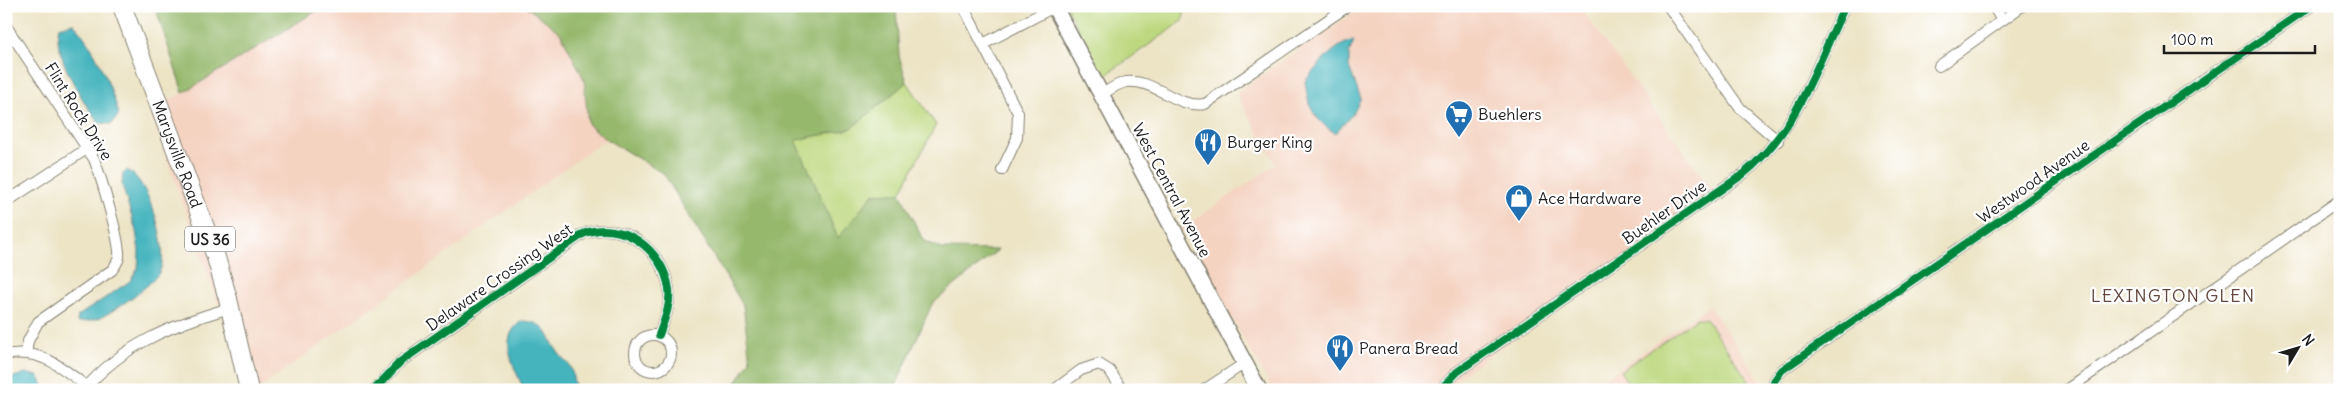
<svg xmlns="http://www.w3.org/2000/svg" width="2346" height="396" font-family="Delius,sans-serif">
  <rect width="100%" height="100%" fill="#fff"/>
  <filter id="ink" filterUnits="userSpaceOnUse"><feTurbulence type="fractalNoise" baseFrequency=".02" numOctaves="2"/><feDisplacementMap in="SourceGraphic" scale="10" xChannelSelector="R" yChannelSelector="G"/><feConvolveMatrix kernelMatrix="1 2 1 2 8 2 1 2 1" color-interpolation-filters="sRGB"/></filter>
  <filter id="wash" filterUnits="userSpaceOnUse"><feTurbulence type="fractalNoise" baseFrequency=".0096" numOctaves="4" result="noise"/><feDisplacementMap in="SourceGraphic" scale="20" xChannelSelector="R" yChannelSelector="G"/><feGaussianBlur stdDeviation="1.12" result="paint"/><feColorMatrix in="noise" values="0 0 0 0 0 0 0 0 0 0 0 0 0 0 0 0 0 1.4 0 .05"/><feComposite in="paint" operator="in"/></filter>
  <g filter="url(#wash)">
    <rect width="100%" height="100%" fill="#ede4c6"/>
    <g fill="#f4d3c1">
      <path d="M324,6H525L542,18L561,34L584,79L588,124L606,139L257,390L227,329L150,110L183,93Z"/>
      <path d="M1363,6H1579L1717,197L1460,376L1447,390H1273L1181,229L1276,164L1236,93Z"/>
      <path d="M1709,306L1767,390H1587Z"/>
    </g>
    <g fill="#bcd77d" stroke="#6c7a4c">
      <path d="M1066,6H1185L1183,21L1103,77Z"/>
      <path d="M907,82L936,125L900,193L873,194L838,239L795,140L850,129Z"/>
      <path d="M1697,318L1706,319L1755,390H1633L1620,371Z"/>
    </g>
    <g fill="#95b86c" stroke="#586a44">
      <path d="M166,6H315L318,10L183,93L157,12Z"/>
      <path d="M525,6H896L899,56L907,82L850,129L796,140L838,238L873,194L900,193L923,240L942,249L998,250L932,304L894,390H732L750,360L743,305L664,174L606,139L588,124L584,79L561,34L542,18Z"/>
    </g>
    <g fill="#45b4bd" stroke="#30686c">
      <path d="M73,23C96,48 109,82 119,114L112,124L99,123C84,104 51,52 59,27Z"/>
      <path d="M1354,40L1349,53V67L1361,99L1353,114L1335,133C1313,119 1308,106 1305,81C1318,66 1333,45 1354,40Z"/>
      <path d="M127,170C149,180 170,249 160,271C153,285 114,311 100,318C93,321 85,322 77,322L78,316L130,281L138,268L139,251L136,231L122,185L123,174Z"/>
      <path d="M522,321C548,322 546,335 558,352C561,357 568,362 570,367C573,371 573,383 576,390H524C515,368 496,338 522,321Z"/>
      <path d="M25,373L38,376L42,383L43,390H6L9,379Z"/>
    </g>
  </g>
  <g filter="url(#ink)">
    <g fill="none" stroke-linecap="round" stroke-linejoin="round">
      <g stroke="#848071" stroke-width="12">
        <g id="minor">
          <path d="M963,6L1018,113L1017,138L1002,170"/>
          <path d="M1668,6L1740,108L1778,141"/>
          <path d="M1993,6L2002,20"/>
          <path d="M6,26L94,159C100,174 121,243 119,257C118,262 115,266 112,270L38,322L28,341L26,354"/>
          <path d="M983,44L1054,7"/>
          <path d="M1939,66L2022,6"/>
          <path d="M1101,95C1109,90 1117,84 1126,82C1154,78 1176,109 1205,104L1348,6"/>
          <path d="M6,202L88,148"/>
          <circle cx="653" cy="353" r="18"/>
          <path d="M6,355C40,348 62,367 87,387"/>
          <path d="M84,390C123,344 174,324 230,308"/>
          <path d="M374,390L400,362L583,234C622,219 663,249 669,289C671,305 664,321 659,335"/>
          <path d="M1054,390L1081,370L1099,364L1110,371L1122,390"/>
          <path d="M1204,390L1245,363"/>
          <path d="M1440,390L1457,372L1742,175C1797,132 1816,66 1845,6"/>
          <path d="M1775,390L1774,381L1782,370L2311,6"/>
          <path d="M2067,390L2340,200"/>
        </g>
      </g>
      <g stroke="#848071" stroke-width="18">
        <path id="secondary" d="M1054,6L1259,390"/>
      </g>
      <g stroke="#848071" stroke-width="20">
        <g id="trunk">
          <path id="s1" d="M122,6L215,254L228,299L249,390"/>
        </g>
      </g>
      <use href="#minor" stroke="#fff" stroke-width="10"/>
      <use href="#secondary" stroke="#fff" stroke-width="15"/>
      <use href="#trunk" stroke="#fff" stroke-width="18"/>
      <g stroke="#fff" stroke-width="11">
        <g id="cycleway">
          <path d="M374,390L400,362L583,234C622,219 663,249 669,289C671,305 664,321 659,335"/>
          <path d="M1440,390L1457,372L1742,175C1797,132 1816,66 1845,6"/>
          <path d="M1775,390L1774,381L1782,370L2311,6"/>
        </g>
      </g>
      <use href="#cycleway" stroke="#00873e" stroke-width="8"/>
    </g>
  </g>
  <defs>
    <g id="supermarket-pin" transform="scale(1.4375)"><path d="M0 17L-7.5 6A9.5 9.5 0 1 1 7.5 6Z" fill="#1f6fb2" stroke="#fff"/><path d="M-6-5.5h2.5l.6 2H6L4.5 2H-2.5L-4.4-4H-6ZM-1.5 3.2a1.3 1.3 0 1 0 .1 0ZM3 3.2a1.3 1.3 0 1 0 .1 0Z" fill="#fff"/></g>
    <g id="restaurant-pin" transform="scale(1.4375)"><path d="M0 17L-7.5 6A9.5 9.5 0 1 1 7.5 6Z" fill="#1f6fb2" stroke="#fff"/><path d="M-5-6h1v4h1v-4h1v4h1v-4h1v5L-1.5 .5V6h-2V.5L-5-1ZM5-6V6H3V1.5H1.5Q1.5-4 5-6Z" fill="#fff"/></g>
    <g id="shop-pin" transform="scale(1.4375)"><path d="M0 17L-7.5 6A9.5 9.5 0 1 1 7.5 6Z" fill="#1f6fb2" stroke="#fff"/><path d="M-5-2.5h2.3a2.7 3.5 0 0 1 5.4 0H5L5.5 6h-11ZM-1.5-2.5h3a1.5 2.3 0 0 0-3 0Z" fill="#fff"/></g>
  </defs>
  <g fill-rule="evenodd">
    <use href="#supermarket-pin" x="1459" y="114"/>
    <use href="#restaurant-pin" x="1208" y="142"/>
    <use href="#shop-pin" x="1519" y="198"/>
    <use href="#restaurant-pin" x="1340" y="348"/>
  </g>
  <g text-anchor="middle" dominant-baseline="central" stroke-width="4.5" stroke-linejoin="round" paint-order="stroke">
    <rect fill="#fff" stroke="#606060" stroke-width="1" x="185" y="226.5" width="50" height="25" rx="4"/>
    <g font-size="15" font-weight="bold" fill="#1c1c1c">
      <text x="210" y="239">US 36</text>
    </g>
    <g font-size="16" fill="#1c1c1c" stroke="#fff">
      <text transform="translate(79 111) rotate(58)">Flint Rock Drive</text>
      <text stroke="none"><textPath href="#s1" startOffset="158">Marysville Road</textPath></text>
      <text transform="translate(2033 181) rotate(-35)">Westwood Avenue</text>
      <text transform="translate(1172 190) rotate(62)">West Central Avenue</text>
      <text transform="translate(1664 212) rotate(-35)">Buehler Drive</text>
      <text transform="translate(499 277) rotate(-35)">Delaware Crossing West</text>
    </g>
    <g font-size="16" fill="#1c1c1c" stroke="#fff" text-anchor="start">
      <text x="1478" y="114">Buehlers</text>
      <text x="1227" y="142">Burger King</text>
      <text x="1538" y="198">Ace Hardware</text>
      <text x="1359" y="348">Panera Bread</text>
    </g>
    <g font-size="18" letter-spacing="1" fill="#65483d" stroke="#fff">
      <text x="2173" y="295">LEXINGTON GLEN</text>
    </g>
  </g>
  <rect width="2346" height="396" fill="none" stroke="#fff" stroke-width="25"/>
  <g transform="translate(2298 348) rotate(52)" stroke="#ffffff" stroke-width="4" paint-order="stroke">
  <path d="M0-4L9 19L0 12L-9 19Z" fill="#1c1c1c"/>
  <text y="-8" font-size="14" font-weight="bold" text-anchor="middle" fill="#1c1c1c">N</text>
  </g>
  <path d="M2164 45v8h151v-8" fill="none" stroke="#1c1c1c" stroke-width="2.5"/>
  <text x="2171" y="45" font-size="15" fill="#1c1c1c" stroke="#ffffff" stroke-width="4" paint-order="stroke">100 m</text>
</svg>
